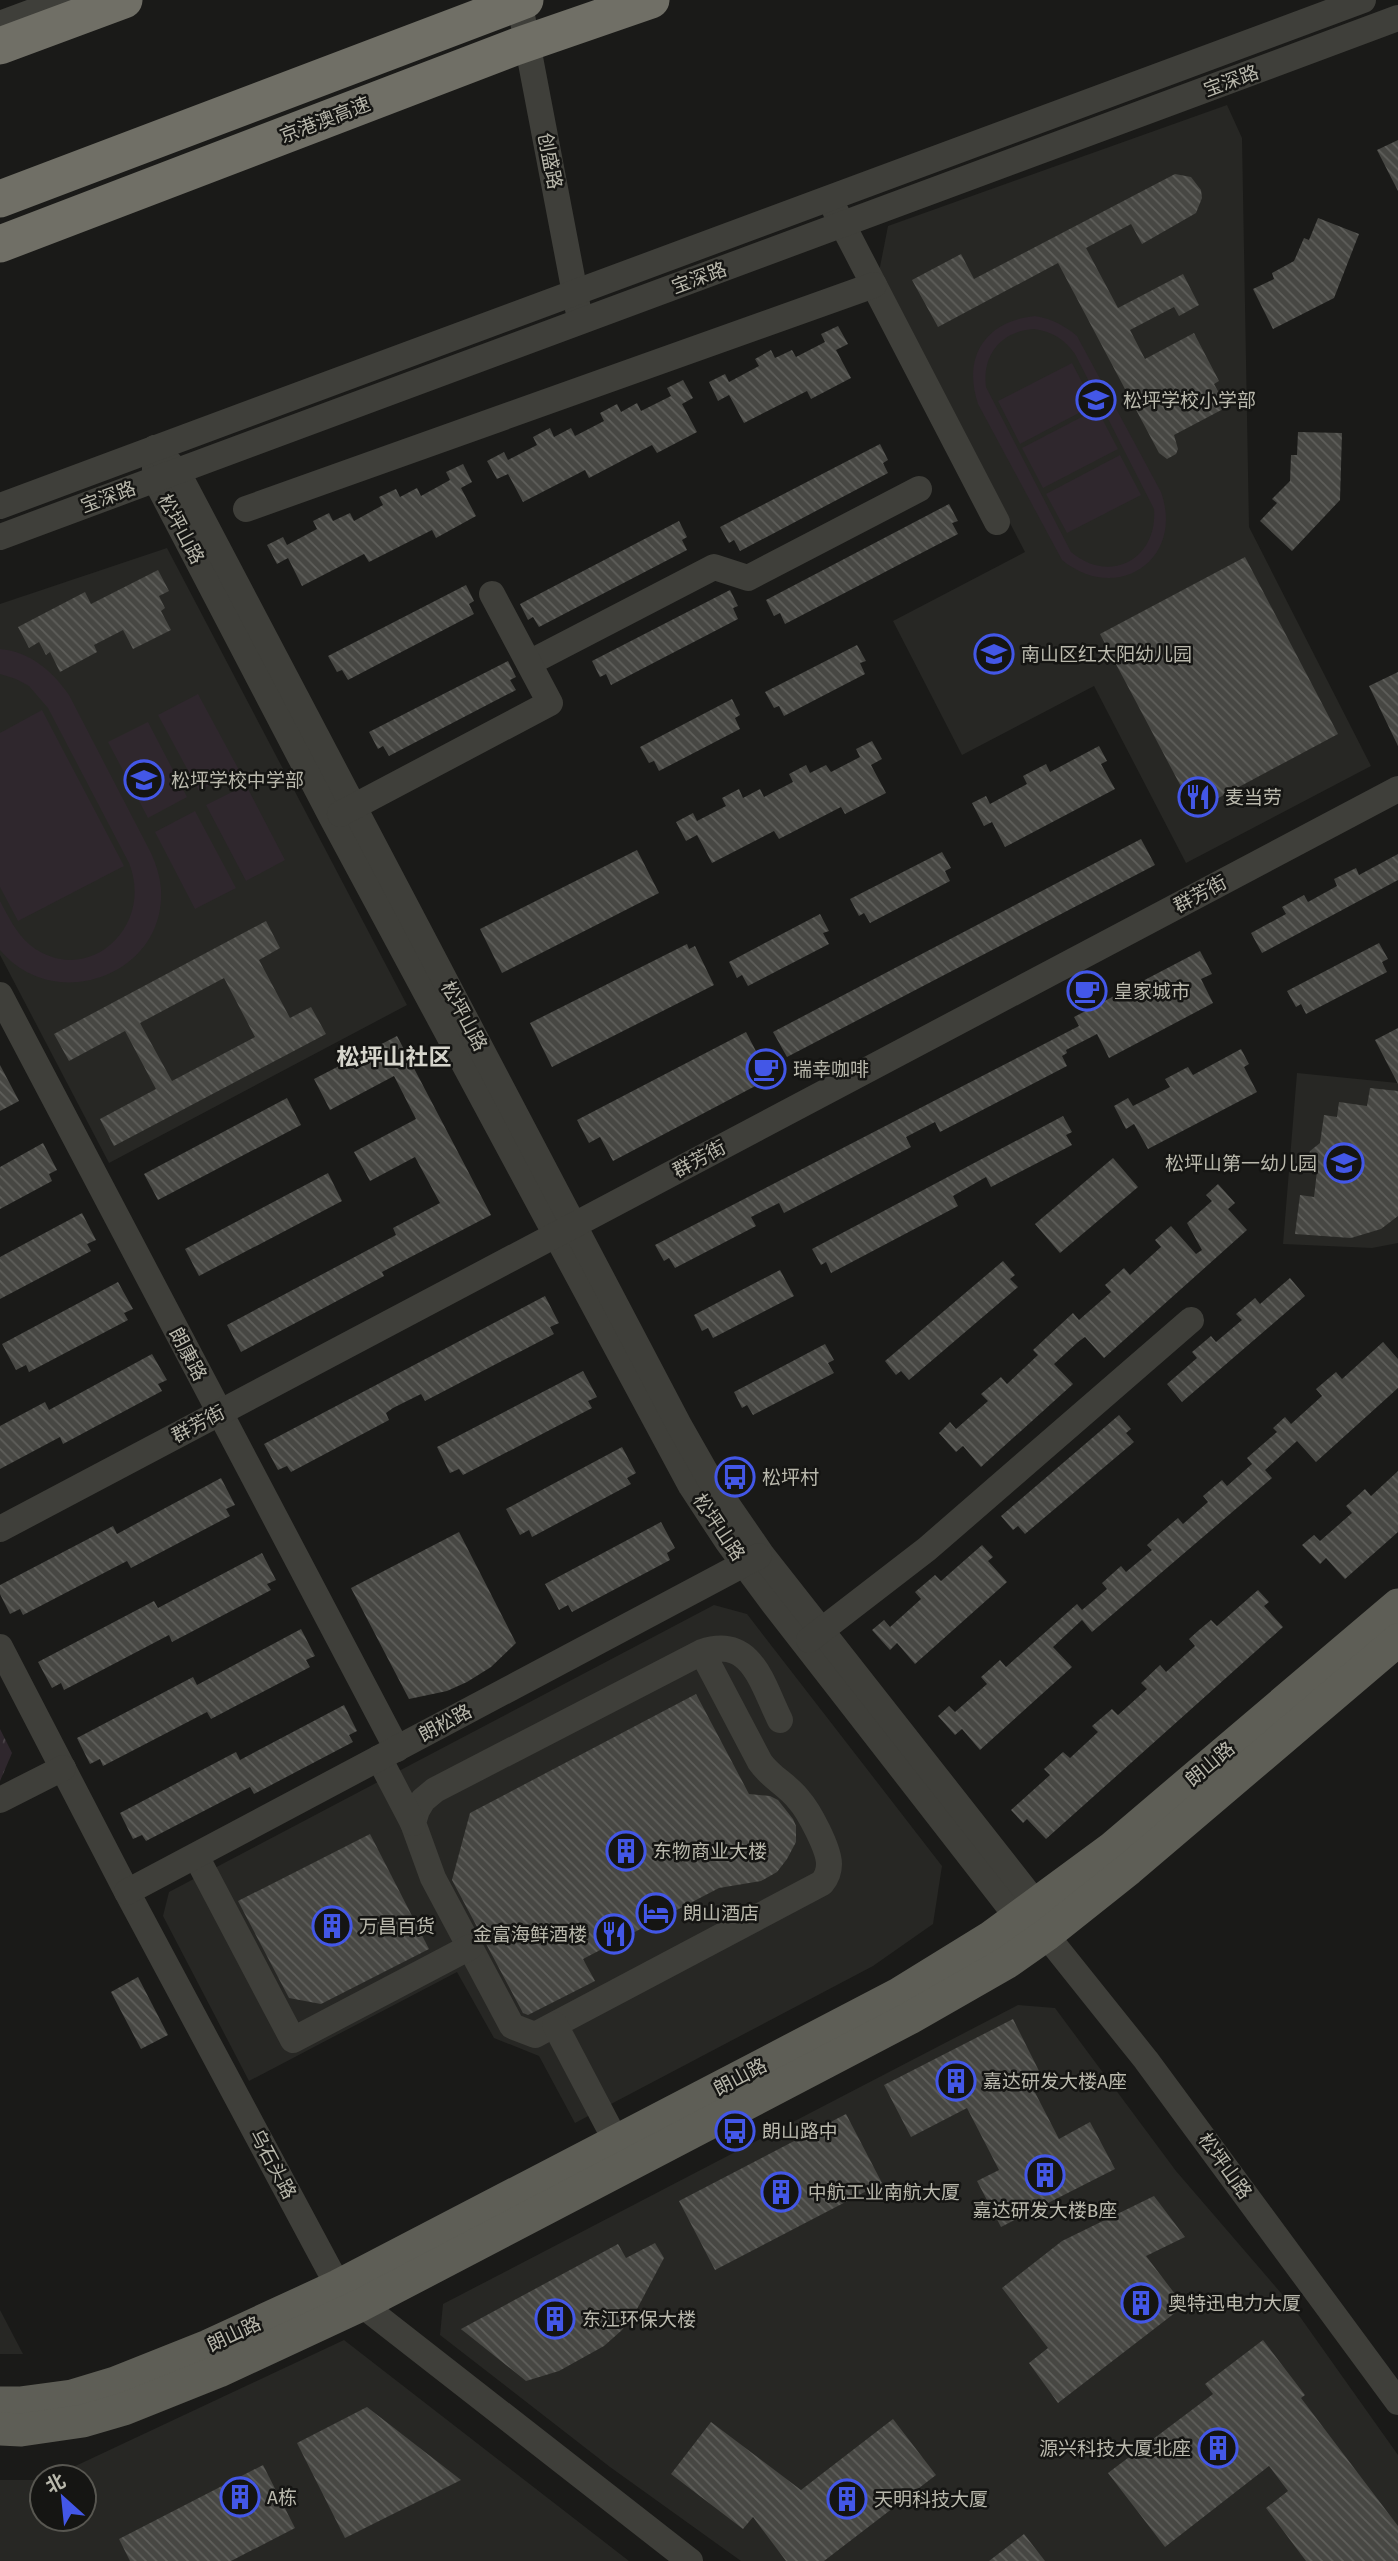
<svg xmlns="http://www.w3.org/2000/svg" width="1398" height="2561" font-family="'Fira Sans','Noto Sans SC',sans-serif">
  <defs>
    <pattern id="forest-crowns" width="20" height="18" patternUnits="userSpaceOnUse" patternTransform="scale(1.75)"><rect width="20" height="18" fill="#2f272d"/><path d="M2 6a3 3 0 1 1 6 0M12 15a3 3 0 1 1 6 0" fill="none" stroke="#4b4449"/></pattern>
    <pattern id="building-back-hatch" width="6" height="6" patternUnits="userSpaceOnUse" patternTransform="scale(1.75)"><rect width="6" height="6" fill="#474743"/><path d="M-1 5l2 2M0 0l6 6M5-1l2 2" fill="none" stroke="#5f5f5b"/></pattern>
  </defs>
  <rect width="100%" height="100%" fill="#1a1a18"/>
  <g fill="#272724">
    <path d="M1227,105L1242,138L1249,527L1371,766L1186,863L1094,686L962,755L893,621L1025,552L879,272L888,226Z"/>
    <path d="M167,548L407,1005L109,1163L0,955V604Z"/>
    <path d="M1297,1073L1398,1083V1243L1372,1248L1283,1244Z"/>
    <path d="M714,1605L747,1614L942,1866L933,1924L873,1966L575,2123L539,2056L494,2038L457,1972L249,2081L163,1916L169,1892Z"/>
    <path d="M1018,2005L1055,2008L1176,2171L1293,2307L1398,2455V2561H741L610,2467L440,2335L443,2304Z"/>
    <path d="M0,2310L23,2354H0Z"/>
    <path d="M344,2340L629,2561H0V2480H42V2519H84V2477H52Z"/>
  </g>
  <path fill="url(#forest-crowns)" d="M0,1729L12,1753L0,1781Z"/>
  <g fill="#2f272d" fill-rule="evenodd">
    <path d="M1035,316C1052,319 1064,325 1077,336L1161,492C1185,560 1117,605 1062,560L978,404C962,356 986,321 1035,316ZM1034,329C1053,332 1064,339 1075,354L1154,509C1158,559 1110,585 1071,552L986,387C982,354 1002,331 1034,329Z"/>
    <path d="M1072,363L1094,405L1020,444L998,401Z"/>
    <path d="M1097,409L1118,449L1043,488L1022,448Z"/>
    <path d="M1120,455L1141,495L1067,533L1046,494Z"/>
    <path d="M0,649C31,652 52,671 69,695L151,853C156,864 160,876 161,889C166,976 54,1015 0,950V901C8,916 16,933 30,945C86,989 155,928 129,863L48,708L29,686L16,679L0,674Z"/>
    <path d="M198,694L239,770L199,791L158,715Z"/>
    <path d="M42,710L124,866L18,921L0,887V733Z"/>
    <path d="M148,722L187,797L148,818L108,742Z"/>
    <path d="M246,785L285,860L246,881L206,805Z"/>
    <path d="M195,811L236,888L195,909L155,832Z"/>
  </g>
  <g fill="url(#building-back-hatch)" fill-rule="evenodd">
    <path d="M1398,140V191L1377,150Z"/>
    <path d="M1175,174L1191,177L1201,190L1202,198L1196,213L1142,244L1131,224L1086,248L1118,308L1183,274L1199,305L1179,316L1174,307L1130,330L1145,359L1194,333L1219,381L1214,384L1227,407L1174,435L1178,449L1176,454L1167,459L1159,453L1058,263L938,327L912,280L961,254L974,279Z"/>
    <path d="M1318,218L1359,234L1334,298L1273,329L1253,289L1274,279L1272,273L1294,261L1304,238L1309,240Z"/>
    <path d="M838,326L848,344L836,350L851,378L811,399L807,391L744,423L729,395L718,401L709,382L725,374L729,382L759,366L755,359L771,350L775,358L792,350L796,357L825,342L821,334Z"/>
    <path d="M683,380L693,398L682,404L697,432L657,453L652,445L589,478L585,470L523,502L508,474L497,479L487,461L504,452L508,460L537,445L533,437L550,428L554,437L571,428L575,436L604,421L600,413L617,404L621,412L637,403L641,411L671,396L667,388Z"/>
    <path d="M1298,432L1342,433L1340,500L1292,551L1260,521L1277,503L1272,499L1290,481L1291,455H1297Z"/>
    <path d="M880,444L888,460L883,463L888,473L740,551L734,540L729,543L720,527Z"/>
    <path d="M463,464L472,482L461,488L476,516L436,538L432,530L369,562L364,554L302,586L288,558L277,564L267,545L283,537L287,545L317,529L313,521L329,513L333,521L350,513L354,521L383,505L379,497L396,489L400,497L417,488L421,496L450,480L446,472Z"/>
    <path d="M949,504L958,521L952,523L958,534L785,624L780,613L774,616L766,600Z"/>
    <path d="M679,521L687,537L682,540L687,550L539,627L533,617L528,620L520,604Z"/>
    <path d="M1245,557L1338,734L1194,811L1100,634Z"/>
    <path d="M158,570L169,591L159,596L165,608L161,611L171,630L133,649L123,630L94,645L97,652L60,672L50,652L46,655L39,642L29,648L18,627L85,592L91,604Z"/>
    <path d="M466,585L474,601L469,604L474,614L348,680L342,670L337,672L328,656Z"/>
    <path d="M730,590L738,606L733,608L738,619L611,685L606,674L600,677L592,661Z"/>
    <path d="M857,645L866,661L860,663L865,674L784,716L779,706L774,708L765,692Z"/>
    <path d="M508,661L516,677L510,680L516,690L389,756L383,746L378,749L369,732Z"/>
    <path d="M1398,672V746L1369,686Z"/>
    <path d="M732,699L740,715L735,718L740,729L659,771L654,761L649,763L640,747Z"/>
    <path d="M872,741L882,759L871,765L886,793L845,814L841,807L779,839L774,831L712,863L697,835L686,841L676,822L693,813L697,821L726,806L722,798L739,789L743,798L760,789L764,797L793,782L789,774L806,765L810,773L826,765L831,772L860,757L856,749Z"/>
    <path d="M1099,746L1107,761L1101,764L1115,789L1005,847L992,822L984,826L972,803L986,796L990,804L1027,784L1023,776L1046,764L1050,772Z"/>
    <path d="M1141,839L1155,865L787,1057L773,1032Z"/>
    <path d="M637,850L659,893L502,973L480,929Z"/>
    <path d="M942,852L951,868L945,871L950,881L870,923L864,913L859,916L850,899Z"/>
    <path d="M1398,854V880L1262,953L1251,933L1286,914L1282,907L1304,895L1308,902L1337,886L1334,879L1356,868L1359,875Z"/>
    <path d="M820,914L829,931L823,933L829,944L748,986L742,975L737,978L729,962Z"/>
    <path d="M266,921L280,948L259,960L290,1018L311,1007L326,1034L114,1146L100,1119L156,1089L125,1031L69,1061L54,1034ZM224,978L255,1037L172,1081L140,1023Z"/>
    <path d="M1379,943L1388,959L1382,962L1387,972L1306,1014L1301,1004L1296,1007L1287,991Z"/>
    <path d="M687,944L689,949L695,946L714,985L552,1067L530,1023Z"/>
    <path d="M1200,951L1212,974L1201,979L1213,1003L1109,1058L1097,1034L1066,1050L1067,1053L1062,1056L1067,1066L940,1132L935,1122L906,1137L911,1147L784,1213L779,1203L751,1217L756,1226L675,1268L669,1258L664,1261L655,1245L1079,1026L1074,1017Z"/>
    <path d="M1398,1028V1084L1375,1040Z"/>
    <path d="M746,1032L758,1055L749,1059L761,1083L613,1161L600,1137L589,1143L577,1120Z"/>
    <path d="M397,1036L491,1215L382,1272L384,1276L241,1352L227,1325L396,1235L393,1228L440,1203L415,1157L370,1181L354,1152L416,1119L394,1076L330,1110L314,1079Z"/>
    <path d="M1241,1049L1249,1064L1244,1067L1257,1092L1148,1149L1134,1124L1126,1129L1114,1106L1128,1098L1133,1106L1170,1087L1165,1079L1188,1067L1193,1075Z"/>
    <path d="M0,1065L19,1101L0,1111Z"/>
    <path d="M1370,1088L1398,1091V1216L1381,1229L1351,1238L1295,1234L1300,1195L1314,1197L1317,1171L1308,1161V1156L1310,1151L1320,1143L1324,1115L1337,1117L1339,1102L1367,1106Z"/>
    <path d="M287,1098L301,1125L158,1200L144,1174Z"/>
    <path d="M1063,1116L1072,1132L1066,1135L1072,1145L991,1187L986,1177L953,1196L958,1206L831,1273L826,1262L821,1265L812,1249Z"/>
    <path d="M43,1143L57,1170L49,1174L52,1181L0,1209V1167Z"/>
    <path d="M1113,1158L1138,1187L1060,1253L1035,1224Z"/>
    <path d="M328,1173L342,1201L199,1276L185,1249Z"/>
    <path d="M1218,1184L1235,1203L1228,1209L1247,1230L1104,1358L1085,1337L1078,1342L1054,1364L1073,1384L981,1467L963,1446L956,1452L939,1433L950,1422L956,1429L988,1401L981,1394L1001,1377L1007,1384L1038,1355L1033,1350L1073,1313L1079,1320L1111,1292L1105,1285L1124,1268L1130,1275L1161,1247L1155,1240L1171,1226L1196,1254L1202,1250L1187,1223L1212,1201L1206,1195Z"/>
    <path d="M82,1213L96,1240L87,1244L91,1251L0,1299V1257Z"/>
    <path d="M1003,1261L1015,1275L1010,1279L1018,1287L909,1380L901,1371L896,1375L885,1361Z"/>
    <path d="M780,1270L794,1296L713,1338L708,1328L702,1331L694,1315Z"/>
    <path d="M1290,1278L1305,1296L1182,1402L1167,1384L1197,1358L1192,1352L1211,1336L1216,1342L1242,1320L1236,1314L1255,1298L1260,1304Z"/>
    <path d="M118,1282L133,1309L124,1313L128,1320L29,1372L26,1365L16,1370L2,1344Z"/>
    <path d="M545,1296L559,1323L550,1327L554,1334L425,1401L421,1394L393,1408L386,1413L389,1420L291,1472L287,1466L278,1470L264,1444Z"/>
    <path d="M1383,1342L1398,1359V1388L1316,1462L1297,1441L1265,1470L1272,1478L1092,1632L1082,1620L1053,1647L1072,1667L980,1750L962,1729L955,1735L938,1716L949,1706L955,1712L987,1684L981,1677L1000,1660L1006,1667L1077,1604L1082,1610L1107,1589L1102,1583L1121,1566L1126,1572L1152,1550L1147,1545L1158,1535L1178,1518L1183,1524L1208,1502L1203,1496L1222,1480L1227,1486L1252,1464L1247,1458L1277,1432L1273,1428L1285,1417L1291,1424L1322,1396L1316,1389L1336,1372L1342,1379Z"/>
    <path d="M825,1344L834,1360L828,1363L834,1373L753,1415L747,1405L742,1408L734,1392Z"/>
    <path d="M152,1354L167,1380L158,1384L162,1391L63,1444L60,1437L0,1469V1426L45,1402L49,1410Z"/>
    <path d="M583,1371L597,1397L588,1401L592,1408L463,1475L459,1469L450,1473L437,1447Z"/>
    <path d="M1119,1415L1131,1429L1126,1433L1134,1442L1025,1534L1018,1526L1013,1530L1001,1516Z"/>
    <path d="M622,1447L636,1473L627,1478L631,1484L532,1537L529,1530L520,1535L506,1509Z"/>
    <path d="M1398,1471V1532L1345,1579L1326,1558L1320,1564L1302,1545L1314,1535L1320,1541L1352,1513L1346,1506L1365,1489L1371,1496Z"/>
    <path d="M221,1478L235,1505L226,1509L230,1516L131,1568L127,1561L23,1615L20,1609L10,1614L0,1594V1585L113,1526L117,1534Z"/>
    <path d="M661,1522L675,1548L667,1553L670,1560L572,1612L568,1605L559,1610L545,1584Z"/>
    <path d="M459,1532L516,1643L491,1667L467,1682L447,1691L409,1699L351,1588Z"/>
    <path d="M982,1545L993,1557L988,1561L1007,1582L915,1664L897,1643L890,1650L872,1630L884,1620L890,1627L921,1599L915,1592L935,1575L941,1581Z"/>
    <path d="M262,1553L276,1580L267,1584L271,1590L172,1642L169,1635L64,1690L61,1683L52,1688L38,1662L154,1601L158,1608Z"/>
    <path d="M1258,1590L1269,1602L1264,1606L1283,1627L1046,1839L1027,1819L1023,1823L1011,1810L1050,1775L1044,1769L1063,1752L1070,1758L1098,1732L1092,1726L1112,1709L1118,1715L1147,1689L1141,1683L1160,1665L1166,1672L1195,1646L1189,1639L1199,1630L1211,1620L1217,1626Z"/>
    <path d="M301,1629L315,1656L306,1660L310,1667L211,1719L207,1712L103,1766L100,1759L90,1764L77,1738L193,1677L197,1685Z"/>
    <path d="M696,1694L749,1794L770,1796L778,1800L793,1819L796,1826V1842L787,1859L777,1872L761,1881L719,1888L583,1959L595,1981L528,2015L523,2013L452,1880L470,1813Z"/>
    <path d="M344,1705L357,1731L349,1735L353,1742L254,1794L250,1787L146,1841L142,1835L133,1839L120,1813L236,1752L240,1760Z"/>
    <path d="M370,1834L429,1949L321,2004L289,1998L238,1901Z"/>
    <path d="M138,1977L168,2035L141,2049L111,1992Z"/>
    <path d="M1013,2019L1039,2071L1027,2077L1059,2139L1090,2122L1115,2169L1001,2227L977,2181L999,2170L967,2108L911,2137L884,2085Z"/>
    <path d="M846,2114L882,2183L715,2270L679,2201Z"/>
    <path d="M1154,2196L1185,2237L1146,2256L1175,2294L1171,2296L1180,2309L1058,2403L1029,2363L1048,2348L1002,2288L1062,2241Z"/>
    <path d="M655,2243L664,2258L637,2309L622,2330L604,2346L559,2371L526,2381L461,2329L618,2244L626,2258Z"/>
    <path d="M1263,2340L1305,2395L1301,2398L1398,2526V2561H1306L1266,2508L1288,2491L1269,2466L1165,2547L1108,2473L1213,2394L1205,2384Z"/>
    <path d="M367,2407L461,2480L345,2538L297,2443Z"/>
    <path d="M893,2419L936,2475L824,2561H786L753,2517L743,2529L671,2474L711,2422L801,2490Z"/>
    <path d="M263,2465L295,2528L231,2561H130L119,2539Z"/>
    <path d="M1024,2534L1045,2561H989Z"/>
  </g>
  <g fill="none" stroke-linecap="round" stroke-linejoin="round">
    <g stroke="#3f3f3a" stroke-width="26">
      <path d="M519,0L578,309"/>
      <path d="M0,24L64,0"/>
      <path d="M835,210L997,522"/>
      <path d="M155,448V479L332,818L691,1486L727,1541L773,1603L1018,1918L1046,1935L1146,2060L1398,2402"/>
      <path d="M155,448L177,471L680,1427L709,1478L762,1555L1037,1905L1042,1920"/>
      <path d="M0,506L1363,0"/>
      <path d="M246,509L874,285"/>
      <path d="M0,537L1398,18"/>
      <path d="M529,663L714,567L748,578L919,489"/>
      <path d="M340,814L550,703L492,594"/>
      <path d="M0,995L397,1749"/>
      <path d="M0,1529L1398,789"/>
      <path d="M809,1640L927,1549L1191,1320"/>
      <path d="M0,1647L127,1892L338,2286L690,2561"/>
      <path d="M702,1652L760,1762C771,1778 788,1785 799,1800C809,1811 829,1849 829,1864C829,1872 827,1877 822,1883L535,2035L512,2026L433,1878L413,1823L417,1810L423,1800L435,1790L702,1652C752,1635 762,1684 780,1720"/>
      <path d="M379,1758L413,1823"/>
      <path d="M0,1800L63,1768"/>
      <path d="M196,1856L293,2040L470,1947"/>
      <path d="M127,1892L759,1556"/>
      <path d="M555,2025L616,2141"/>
    </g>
    <g stroke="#5e5e56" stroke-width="33">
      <path d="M0,2403H20L72,2396L115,2383L208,2346L338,2286L897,1995L991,1937L1112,1848L1398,1605"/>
      <path d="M0,2429L21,2430L83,2421L124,2409L219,2371L361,2305L910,2018L1006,1963L1046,1935L1129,1869L1398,1640"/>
    </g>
    <path stroke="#706f66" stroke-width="37" d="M0,46L124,0"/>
    <g stroke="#706f66" stroke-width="37">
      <path d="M0,199L525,0"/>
      <path d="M0,244L515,47L651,0"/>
    </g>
  </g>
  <defs>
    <g id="school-ring" transform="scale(2.0125)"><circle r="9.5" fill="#151513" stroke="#4357e7" stroke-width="1.5"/><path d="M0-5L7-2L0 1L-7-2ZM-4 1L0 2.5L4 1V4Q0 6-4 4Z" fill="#4357e7"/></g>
    <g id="restaurant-ring" transform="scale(2.0125)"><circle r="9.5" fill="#151513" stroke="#4357e7" stroke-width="1.5"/><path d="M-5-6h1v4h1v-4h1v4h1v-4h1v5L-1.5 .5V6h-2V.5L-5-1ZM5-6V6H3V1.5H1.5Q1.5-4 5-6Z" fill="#4357e7"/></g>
    <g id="cafe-ring" transform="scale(2.0125)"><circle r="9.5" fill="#151513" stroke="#4357e7" stroke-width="1.5"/><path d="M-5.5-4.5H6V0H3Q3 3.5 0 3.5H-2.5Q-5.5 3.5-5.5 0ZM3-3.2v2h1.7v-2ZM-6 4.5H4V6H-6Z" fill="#4357e7"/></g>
    <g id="bus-ring" transform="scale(2.0125)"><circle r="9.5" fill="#151513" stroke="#4357e7" stroke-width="1.5"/><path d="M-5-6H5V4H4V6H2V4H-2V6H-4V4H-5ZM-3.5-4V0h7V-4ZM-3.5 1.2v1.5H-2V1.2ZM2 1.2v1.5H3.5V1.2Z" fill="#4357e7"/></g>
    <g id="building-ring" transform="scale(2.0125)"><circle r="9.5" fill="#151513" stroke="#4357e7" stroke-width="1.5"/><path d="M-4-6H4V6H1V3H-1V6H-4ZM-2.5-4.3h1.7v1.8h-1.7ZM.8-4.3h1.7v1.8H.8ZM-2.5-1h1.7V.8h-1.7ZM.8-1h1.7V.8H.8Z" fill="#4357e7"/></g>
    <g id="hotel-ring" transform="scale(2.0125)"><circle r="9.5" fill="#151513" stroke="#4357e7" stroke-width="1.5"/><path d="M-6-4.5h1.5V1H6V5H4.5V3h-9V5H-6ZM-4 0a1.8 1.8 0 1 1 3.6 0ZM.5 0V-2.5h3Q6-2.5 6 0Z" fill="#4357e7"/></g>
  </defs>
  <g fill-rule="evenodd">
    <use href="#school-ring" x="1096" y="400"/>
    <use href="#school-ring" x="994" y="654"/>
    <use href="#school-ring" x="144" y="780"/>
    <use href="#restaurant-ring" x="1198" y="797"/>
    <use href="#cafe-ring" x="1087" y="991"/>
    <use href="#cafe-ring" x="766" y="1069"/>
    <use href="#school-ring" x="1344" y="1163"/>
    <use href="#bus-ring" x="735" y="1477"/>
    <use href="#building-ring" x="626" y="1851"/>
    <use href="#hotel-ring" x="656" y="1913"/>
    <use href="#building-ring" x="332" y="1926"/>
    <use href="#restaurant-ring" x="614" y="1934"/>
    <use href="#building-ring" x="956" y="2081"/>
    <use href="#bus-ring" x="735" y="2131"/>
    <use href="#building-ring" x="1045" y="2175"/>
    <use href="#building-ring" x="781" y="2192"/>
    <use href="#building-ring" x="1141" y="2303"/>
    <use href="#building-ring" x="555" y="2319"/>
    <use href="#building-ring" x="1218" y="2448"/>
    <use href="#building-ring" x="240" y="2497"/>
    <use href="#building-ring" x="847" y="2499"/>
  </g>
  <g text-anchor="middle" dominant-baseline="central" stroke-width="5" stroke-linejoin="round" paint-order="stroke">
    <g font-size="19" fill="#b9b8ac" stroke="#151513">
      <text transform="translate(1231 81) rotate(-20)">宝深路</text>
      <text transform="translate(325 120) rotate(-21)">京港澳高速</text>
      <text transform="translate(550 161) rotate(79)">创盛路</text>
      <text transform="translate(699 278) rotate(-20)">宝深路</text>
      <text transform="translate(108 497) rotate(-20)">宝深路</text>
      <text transform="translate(181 529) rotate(62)">松坪山路</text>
      <text transform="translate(1200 894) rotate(-28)">群芳街</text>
      <text transform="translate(464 1016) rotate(62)">松坪山路</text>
      <text transform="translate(699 1159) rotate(-28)">群芳街</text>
      <text transform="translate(188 1354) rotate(62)">朗康路</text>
      <text transform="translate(198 1424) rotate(-28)">群芳街</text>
      <text transform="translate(719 1527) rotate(56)">松坪山路</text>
      <text transform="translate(445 1723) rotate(-28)">朗松路</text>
      <text transform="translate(1210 1764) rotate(-40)">朗山路</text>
      <text transform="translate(740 2077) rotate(-28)">朗山路</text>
      <text transform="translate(273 2164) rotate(62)">乌石头路</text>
      <text transform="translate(1225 2166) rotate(54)">松坪山路</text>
      <text transform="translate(234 2334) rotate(-25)">朗山路</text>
    </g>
    <g font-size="19" fill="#b9b8ac" stroke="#151513" text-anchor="start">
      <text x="1123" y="400">松坪学校小学部</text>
      <text x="1021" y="654">南山区红太阳幼儿园</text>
      <text x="171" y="780">松坪学校中学部</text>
      <text x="1225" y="797">麦当劳</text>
      <text x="1114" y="991">皇家城市</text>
      <text x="793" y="1069">瑞幸咖啡</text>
      <text x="1317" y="1163" text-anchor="end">松坪山第一幼儿园</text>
      <text x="762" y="1477">松坪村</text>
      <text x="653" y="1851">东物商业大楼</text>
      <text x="683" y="1913">朗山酒店</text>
      <text x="359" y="1926">万昌百货</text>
      <text x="587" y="1934" text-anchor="end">金富海鲜酒楼</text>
      <text x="983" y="2081">嘉达研发大楼A座</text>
      <text x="762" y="2131">朗山路中</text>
      <text x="808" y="2192">中航工业南航大厦</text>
      <text x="1045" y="2210" text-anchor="middle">嘉达研发大楼B座</text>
      <text x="1168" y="2303">奥特迅电力大厦</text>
      <text x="582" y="2319">东江环保大楼</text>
      <text x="1191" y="2448" text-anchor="end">源兴科技大厦北座</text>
      <text x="267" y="2497">A栋</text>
      <text x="874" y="2499">天明科技大厦</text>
    </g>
    <g font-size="23" font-weight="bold" fill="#d6d5cc" stroke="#151513">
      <text x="394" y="1057">松坪山社区</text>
    </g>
  </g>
  <g transform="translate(63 2498) rotate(333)"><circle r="33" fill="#151513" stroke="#575650" stroke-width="2"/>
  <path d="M0-5L12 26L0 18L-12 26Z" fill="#4357e7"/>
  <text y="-10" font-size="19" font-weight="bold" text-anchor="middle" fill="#b9b8ac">北</text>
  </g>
</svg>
